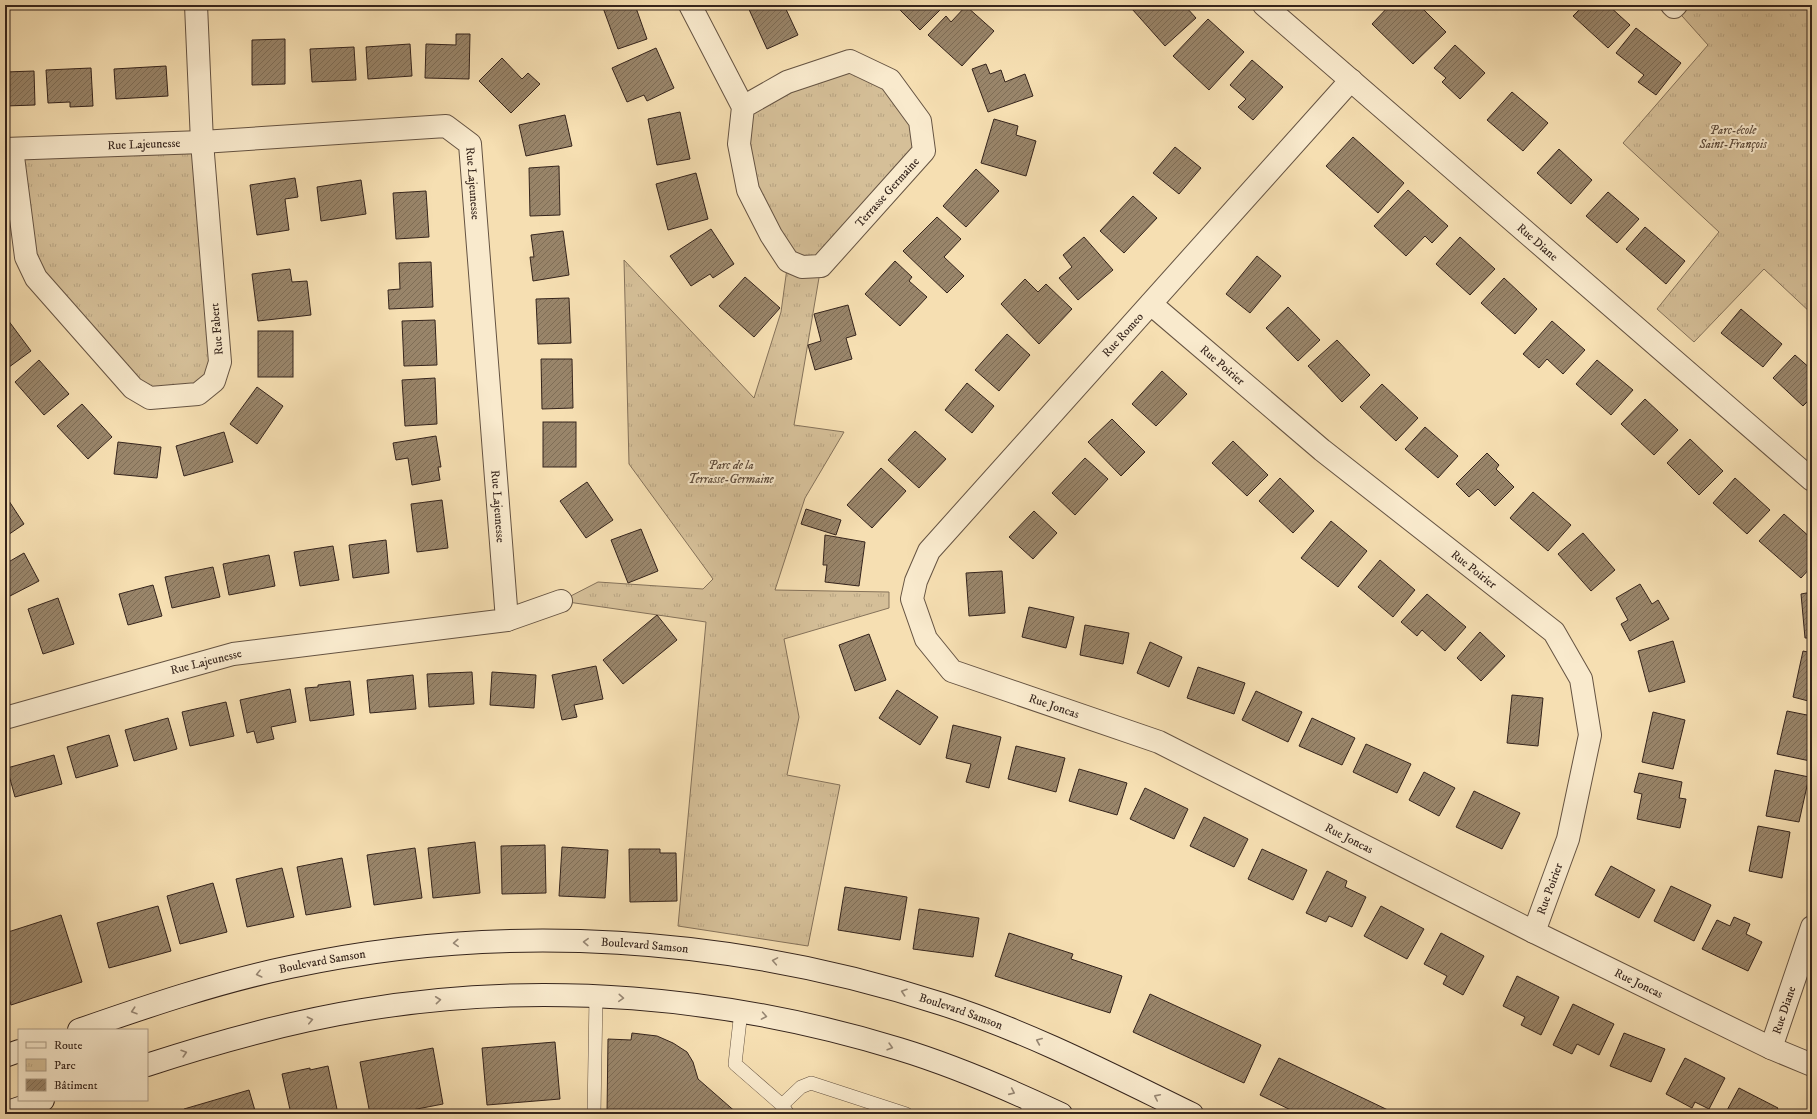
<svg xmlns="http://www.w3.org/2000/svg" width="1817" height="1119" font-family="'IM FELL DW Pica',serif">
  <defs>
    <pattern id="park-tufts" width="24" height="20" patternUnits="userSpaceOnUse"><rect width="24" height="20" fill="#d5bf98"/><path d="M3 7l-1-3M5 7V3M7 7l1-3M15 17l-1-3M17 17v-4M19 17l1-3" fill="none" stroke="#b7a482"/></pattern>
    <pattern id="building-hatch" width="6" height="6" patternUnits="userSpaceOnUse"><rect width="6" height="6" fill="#99856a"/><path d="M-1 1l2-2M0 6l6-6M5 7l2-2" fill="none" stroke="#7e6d56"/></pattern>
  </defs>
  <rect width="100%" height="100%" fill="#f6dfb2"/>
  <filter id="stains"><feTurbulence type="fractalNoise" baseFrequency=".005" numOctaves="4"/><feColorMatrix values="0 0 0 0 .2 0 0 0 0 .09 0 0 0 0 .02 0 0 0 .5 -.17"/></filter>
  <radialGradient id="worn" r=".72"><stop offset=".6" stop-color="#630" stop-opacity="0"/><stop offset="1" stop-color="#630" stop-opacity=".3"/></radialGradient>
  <g fill="url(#park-tufts)" stroke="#85725a">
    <path d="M1676,5H1812V314L1764,269L1694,342L1657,309L1719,232L1623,143L1708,45L1674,7Z"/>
    <path d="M850,61L890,80L924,151L821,266L794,425L844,432L805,498L775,590L889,592V608L784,639L799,717L787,775L840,785L808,946L678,926L706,622L561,601L598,582L703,589L713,579L629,464L624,260L754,398L781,312L788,261L748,190L743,107Z"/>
    <path d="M202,142L214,381L150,398L36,278L12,149Z"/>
  </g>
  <g fill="url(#building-hatch)" stroke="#35241c">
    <path d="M602,5H635L647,39L618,49Z"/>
    <path d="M747,5H784L798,35L767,49Z"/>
    <path d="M895,5H945L920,30Z"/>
    <path d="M1137,5H1188L1186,7L1196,18L1165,46L1132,9Z"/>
    <path d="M1390,5H1419L1446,32L1413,64L1372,24Z"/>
    <path d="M1584,5H1608L1630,25L1608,48L1573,16Z"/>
    <path d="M966,6L994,31L962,66L928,35L946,16L951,22Z"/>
    <path d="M1208,19L1244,52L1209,90L1173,56Z"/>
    <path d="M1636,28L1681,63L1656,95L1638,82L1644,75L1616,53Z"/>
    <path d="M456,34H470L469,79L425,78L426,44L456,45Z"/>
    <path d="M285,39V84L252,85V40Z"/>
    <path d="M410,44L412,76L368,79L366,47Z"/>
    <path d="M1455,45L1485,73L1460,99L1442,82L1446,78L1434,68Z"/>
    <path d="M354,47L356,80L312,82L310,49Z"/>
    <path d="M656,48L674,88L647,101L644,95L627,102L612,68Z"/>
    <path d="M502,58L522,79L528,73L540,84L511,113L479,81Z"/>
    <path d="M1252,60L1283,87L1253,120L1238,107L1246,99L1230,85Z"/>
    <path d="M986,64L990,74L1001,70L1005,82L1025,74L1033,96L988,112L972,69Z"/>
    <path d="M166,66L168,96L116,99L114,69Z"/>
    <path d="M91,68L93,106L70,107V102L48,103L46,70Z"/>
    <path d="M34,71L35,105L5,106V72Z"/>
    <path d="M1512,92L1548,123L1523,151L1487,120Z"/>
    <path d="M680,112L690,159L657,165L648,119Z"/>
    <path d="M565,115L572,146L526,156L519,125Z"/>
    <path d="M994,119L1018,126L1016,135L1036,141L1026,176L981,163Z"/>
    <path d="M1353,137L1404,183L1378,213L1326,166Z"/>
    <path d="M1175,147L1201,168L1179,194L1153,173Z"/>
    <path d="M1559,149L1592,180L1571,204L1537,173Z"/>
    <path d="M559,166L560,215L530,216L529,168Z"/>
    <path d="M976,169L999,191L966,227L943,206Z"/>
    <path d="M696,173L708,219L668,230L656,184Z"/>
    <path d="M295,178L298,197L285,199L289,230L257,235L250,185Z"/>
    <path d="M361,180L366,214L321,221L317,187Z"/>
    <path d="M1408,190L1448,226L1432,243L1425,236L1406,256L1374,226Z"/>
    <path d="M426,191L429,237L396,239L393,193Z"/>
    <path d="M1608,192L1639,219L1617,243L1586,216Z"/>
    <path d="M1133,196L1157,218L1124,253L1100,231Z"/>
    <path d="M937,217L961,239L944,257L964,276L947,293L903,251Z"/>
    <path d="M1645,227L1685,261L1666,284L1626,249Z"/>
    <path d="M711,229L734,264L713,278L710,274L691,286L670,256Z"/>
    <path d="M563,231L569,275L533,281L530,257H534L531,235Z"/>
    <path d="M1084,237L1113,270L1078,300L1059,278L1072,267L1063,255Z"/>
    <path d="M1460,237L1495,269L1470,295L1436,264Z"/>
    <path d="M1257,256L1281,276L1250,313L1226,294Z"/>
    <path d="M895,261L912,277L909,281L927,297L900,326L865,294Z"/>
    <path d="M431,262L433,307L389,309L388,290L400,289L399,263Z"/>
    <path d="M290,269L292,282L307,281L311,315L258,321L252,274Z"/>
    <path d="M745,277L780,308L754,337L719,306Z"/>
    <path d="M1504,278L1537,309L1515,334L1481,303Z"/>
    <path d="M1025,279L1038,292L1046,284L1072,309L1039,344L1001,304Z"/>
    <path d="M569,298L571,343L538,344L536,299Z"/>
    <path d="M848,305L856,335L846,338L852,359L815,370L808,345L821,341L814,314Z"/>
    <path d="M1288,307L1320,340L1298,361L1266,328Z"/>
    <path d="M1741,309L1782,344L1763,367L1721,333Z"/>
    <path d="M5,316L31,351L5,370Z"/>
    <path d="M435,320L437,365L404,366L402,321Z"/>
    <path d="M1552,321L1585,350L1563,374L1547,359L1539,368L1523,354Z"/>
    <rect x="258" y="331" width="35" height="46"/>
    <path d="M1007,334L1030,355L999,391L975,370Z"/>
    <path d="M1337,340L1370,375L1342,402L1308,366Z"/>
    <path d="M1795,355L1812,370V397L1803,406L1773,378Z"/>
    <path d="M541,359H572L573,408L542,409Z"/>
    <path d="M39,360L69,394L44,415L15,382Z"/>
    <path d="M1597,360L1633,390L1611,415L1576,384Z"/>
    <path d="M1162,371L1187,394L1156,426L1132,404Z"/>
    <path d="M435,378L437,424L405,426L402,380Z"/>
    <path d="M967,383L994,406L972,433L945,410Z"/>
    <path d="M1382,384L1418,418L1396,441L1360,407Z"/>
    <path d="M257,387L283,406L257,444L230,424Z"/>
    <path d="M1645,399L1678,430L1654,455L1621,424Z"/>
    <path d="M82,404L112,437L88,459L57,426Z"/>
    <path d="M1112,419L1145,452L1121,476L1088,442Z"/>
    <rect x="543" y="422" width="33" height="45"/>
    <path d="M1425,427L1458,456L1438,478L1405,449Z"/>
    <path d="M915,431L946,459L919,488L888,460Z"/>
    <path d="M224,432L233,462L184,476L176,446Z"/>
    <path d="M436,436L441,467H438L440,480L412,485L408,458L396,460L393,443Z"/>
    <path d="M1690,439L1723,471L1699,495L1667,463Z"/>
    <path d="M1233,441L1268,475L1247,496L1212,463Z"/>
    <path d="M118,442L161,447L157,478L114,474Z"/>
    <path d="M1487,453L1499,465L1496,469L1514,487L1495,506L1478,489L1469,497L1456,484Z"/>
    <path d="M1085,458L1108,479L1075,515L1052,493Z"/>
    <path d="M881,468L906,491L872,528L847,505Z"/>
    <path d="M1280,478L1314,511L1293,533L1259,501Z"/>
    <path d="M1735,478L1770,510L1747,534L1713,503Z"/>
    <path d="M587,482L613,520L586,538L560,501Z"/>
    <path d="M1533,492L1571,525L1548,551L1510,518Z"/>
    <path d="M442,500L448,548L417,552L411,504Z"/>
    <path d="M9,501L24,524L5,537V504Z"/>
    <path d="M806,509L841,520L836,535L801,524Z"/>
    <path d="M1034,511L1057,533L1033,559L1009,537Z"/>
    <path d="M1784,514L1812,539V566L1801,578L1759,541Z"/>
    <path d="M1331,521L1367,551L1338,587L1301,558Z"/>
    <path d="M641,529L658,571L628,583L611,540Z"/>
    <path d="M1583,533L1615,570L1591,591L1558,554Z"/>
    <path d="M825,535L865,542L859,586L825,582L827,565H823Z"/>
    <path d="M386,540L389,573L353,578L349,545Z"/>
    <path d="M333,546L339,580L300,586L294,552Z"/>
    <path d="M24,553L39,581L10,596L5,586V564Z"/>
    <path d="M269,555L275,586L229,595L223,564Z"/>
    <path d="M1380,560L1415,590L1393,617L1358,587Z"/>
    <path d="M213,567L220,597L172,608L165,577Z"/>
    <path d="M1002,571L1005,613L969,616L966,573Z"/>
    <path d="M1640,584L1652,604L1658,600L1669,619L1630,641L1621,624L1628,620L1616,598Z"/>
    <path d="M153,585L162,616L128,625L119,594Z"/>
    <path d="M1812,592V638H1805L1801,594Z"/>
    <path d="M1427,594L1466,627L1445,651L1422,630L1417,636L1401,622Z"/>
    <path d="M58,598L74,644L43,654L28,609Z"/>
    <path d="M1029,607L1074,617L1066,648L1022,637Z"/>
    <path d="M657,615L677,640L623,684L603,660Z"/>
    <path d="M1085,625L1129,633L1123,664L1080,655Z"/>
    <path d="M1480,632L1505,656L1481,681L1457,658Z"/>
    <path d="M869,634L886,680L855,691L839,645Z"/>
    <path d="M1673,641L1685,682L1649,692L1638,651Z"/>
    <path d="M1150,642L1182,657L1169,687L1137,673Z"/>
    <path d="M1803,651L1812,653V702L1793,697Z"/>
    <path d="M596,666L603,699L574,705L577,717L562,720L552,675Z"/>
    <path d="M1198,667L1245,683L1234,714L1187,698Z"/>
    <path d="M472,672L474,704L429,707L427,674Z"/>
    <path d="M492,672L536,675L534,708L490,705Z"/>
    <path d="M413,675L416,709L370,713L367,680Z"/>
    <path d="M350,681L354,715L310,721L305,688L318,687V685Z"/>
    <path d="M290,689L296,722L271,727L274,739L257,743L254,731L247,733L240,700Z"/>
    <path d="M897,690L938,717L920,745L879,718Z"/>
    <path d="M1256,691L1302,712L1288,742L1242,720Z"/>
    <path d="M1512,695L1543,698L1538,746L1507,743Z"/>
    <path d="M226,702L234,736L190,746L182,712Z"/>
    <path d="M1787,711L1812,716V752L1810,761L1777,754Z"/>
    <path d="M1653,712L1685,720L1673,769L1642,762Z"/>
    <path d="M168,718L177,749L134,761L125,730Z"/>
    <path d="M1312,718L1355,738L1342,765L1299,746Z"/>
    <path d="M953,725L1001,737L989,788L966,782L971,764L946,758Z"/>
    <path d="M109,735L118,766L76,778L67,747Z"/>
    <path d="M1366,744L1411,764L1397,793L1353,772Z"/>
    <path d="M1016,746L1065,758L1056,792L1008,779Z"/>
    <path d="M54,755L62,784L15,797L7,768Z"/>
    <path d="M1079,769L1127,783L1117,815L1069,801Z"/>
    <path d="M1775,770L1809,777L1799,822L1766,816Z"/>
    <path d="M1424,772L1455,788L1439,816L1409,800Z"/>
    <path d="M1639,773L1682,782L1679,798L1686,799L1680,828L1637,819L1642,794L1634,792Z"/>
    <path d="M1145,788L1188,809L1174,839L1130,819Z"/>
    <path d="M1474,791L1520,813L1502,849L1456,827Z"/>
    <path d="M1204,817L1248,839L1234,867L1190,846Z"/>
    <path d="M1758,826L1790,832L1782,878L1749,871Z"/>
    <path d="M475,842L480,893L433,898L428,848Z"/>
    <path d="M545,845L546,893L502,894L501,846Z"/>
    <path d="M562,847L608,850L605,898L559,896Z"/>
    <path d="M415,848L422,898L374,905L367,855Z"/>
    <path d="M629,849H660V853H676L677,901L630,902Z"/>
    <path d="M1262,849L1307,870L1293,900L1248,879Z"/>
    <path d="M342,858L351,907L306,915L297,867Z"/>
    <path d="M1611,866L1655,890L1639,918L1595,895Z"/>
    <path d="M282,868L294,917L247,927L236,879Z"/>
    <path d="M1327,871L1347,881L1345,887L1366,897L1352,927L1329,916L1326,922L1306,913Z"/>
    <path d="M213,883L227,932L180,944L167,896Z"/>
    <path d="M1671,886L1711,905L1694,941L1654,921Z"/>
    <path d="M845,887L907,897L900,940L838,930Z"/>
    <path d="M158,906L171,951L109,968L97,923Z"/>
    <path d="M1381,906L1424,929L1407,959L1364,936Z"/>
    <path d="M919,909L979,918L973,957L913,949Z"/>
    <path d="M61,915L82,982L11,1005L5,984V933Z"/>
    <path d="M1734,917L1750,924L1746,934L1762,942L1748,971L1702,949L1717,920L1730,926Z"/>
    <path d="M1009,933L1073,954L1071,959L1122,976L1110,1013L995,976Z"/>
    <path d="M1441,933L1484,956L1463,995L1443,984L1447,976L1424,964Z"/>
    <path d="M1517,976L1559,997L1541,1035L1521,1025L1525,1017L1503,1006Z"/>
    <path d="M1150,994L1261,1045L1244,1083L1133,1032Z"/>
    <path d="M1573,1004L1614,1024L1599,1055L1577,1044L1572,1054L1553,1045Z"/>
    <path d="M632,1033L657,1036L673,1043L687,1052L693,1062L698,1079L738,1114H607L608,1039L631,1040Z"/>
    <path d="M1624,1033L1665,1049L1651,1082L1610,1066Z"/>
    <path d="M555,1042L560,1099L487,1105L482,1048Z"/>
    <path d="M433,1048L443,1104L391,1114H370L360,1062Z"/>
    <path d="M1279,1058L1390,1111L1389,1114H1299L1260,1095Z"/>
    <path d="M1685,1058L1725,1078L1709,1109L1695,1102L1692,1108L1666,1094Z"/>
    <path d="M328,1066L338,1114H291L282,1074L310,1068V1070Z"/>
    <path d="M1739,1088L1778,1108L1774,1114H1725Z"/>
    <path d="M249,1090L256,1114H185L184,1109Z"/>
  </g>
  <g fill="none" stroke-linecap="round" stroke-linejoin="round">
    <g stroke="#655342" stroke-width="14">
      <g id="lane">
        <path d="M741,1011L735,1064L782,1105L788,1114"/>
        <path d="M782,1105L801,1087L811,1083L906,1114"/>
        <path d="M594,1114L596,997"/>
        <path d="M1026,1114L1032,1101"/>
      </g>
    </g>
    <g stroke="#655342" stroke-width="24">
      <g id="street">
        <path id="s1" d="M690,5L743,107L739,144L748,190L771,235L788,261L802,267L821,266L924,151L920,121L890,80L850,61L787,82L743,107"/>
        <path id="s2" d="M1264,5L1812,480"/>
        <path d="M1672,5L1674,7L1676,5"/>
        <path id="s3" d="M1351,80L929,551L916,581L912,599L926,639L952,671L1159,742L1534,932L1771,1048L1812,1065"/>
        <path id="s4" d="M5,149L202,142L446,126L470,144L507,620L233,654L5,718"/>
        <path d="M12,149L26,257L36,278L133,388L150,398L198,394L214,381L220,362L202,142L196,5"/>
        <path id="s5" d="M1151,304L1322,450L1554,632L1581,679L1590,735L1568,839L1534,932"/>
        <path d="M507,620L561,601"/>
        <path id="s6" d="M1771,1048L1812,927"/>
      </g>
    </g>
    <g stroke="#35241c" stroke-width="24">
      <g id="secondary">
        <path id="s7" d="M79,1030C148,1006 218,982 290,967C505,921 733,936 942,1004C1029,1032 1110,1074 1192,1114"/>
        <path d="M5,1056L19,1051"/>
        <path d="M147,1065C217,1042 289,1022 362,1010C540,980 727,996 899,1049C955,1066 1008,1089 1061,1114"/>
        <path d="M5,1113L43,1100"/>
      </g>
    </g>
    <use href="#lane" stroke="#f9eacd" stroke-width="13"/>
    <use href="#street" stroke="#f9eacd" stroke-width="22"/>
    <use href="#secondary" stroke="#f9eacd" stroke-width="22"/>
  </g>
  <defs><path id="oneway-chevron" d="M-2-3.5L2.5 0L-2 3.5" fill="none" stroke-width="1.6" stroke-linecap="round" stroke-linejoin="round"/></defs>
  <g stroke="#978774">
    <use href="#oneway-chevron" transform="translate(586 942) rotate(-178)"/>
    <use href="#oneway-chevron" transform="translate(456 943) rotate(177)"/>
    <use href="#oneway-chevron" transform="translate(775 961) rotate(-170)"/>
    <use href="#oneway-chevron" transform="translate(259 974) rotate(166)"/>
    <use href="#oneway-chevron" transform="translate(904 992) rotate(-162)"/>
    <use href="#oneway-chevron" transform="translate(621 998) rotate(4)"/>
    <use href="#oneway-chevron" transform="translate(438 1000) rotate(-6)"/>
    <use href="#oneway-chevron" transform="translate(134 1011) rotate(162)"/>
    <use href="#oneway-chevron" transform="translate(764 1016) rotate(10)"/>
    <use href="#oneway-chevron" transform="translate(310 1020) rotate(-13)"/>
    <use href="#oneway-chevron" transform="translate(1039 1041) rotate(-157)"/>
    <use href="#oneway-chevron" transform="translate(890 1047) rotate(16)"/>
    <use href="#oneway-chevron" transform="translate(184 1053) rotate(-17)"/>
    <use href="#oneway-chevron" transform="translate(1012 1092) rotate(24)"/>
    <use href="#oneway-chevron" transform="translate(1157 1097) rotate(-154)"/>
  </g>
  <g text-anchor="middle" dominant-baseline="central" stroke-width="4" stroke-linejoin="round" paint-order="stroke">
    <g font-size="12" font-style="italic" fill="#5d4b3b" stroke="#f9eacd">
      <text x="1733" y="130">Parc-école<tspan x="1733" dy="14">Saint-François</tspan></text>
      <text x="731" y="465">Parc de la<tspan x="731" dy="14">Terrasse-Germaine</tspan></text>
    </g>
    <g font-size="12" fill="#35241c" stroke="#f9eacd">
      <text stroke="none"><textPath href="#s4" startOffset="139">Rue Lajeunesse</textPath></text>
      <text stroke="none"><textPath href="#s4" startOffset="511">Rue Lajeunesse</textPath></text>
      <text stroke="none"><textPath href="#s1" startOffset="414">Terrasse Germaine</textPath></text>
      <text stroke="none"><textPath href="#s2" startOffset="362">Rue Diane</textPath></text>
      <text transform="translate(217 329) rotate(-95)">Rue Fabert</text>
      <text transform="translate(1123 335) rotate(-48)">Rue Romeo</text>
      <text stroke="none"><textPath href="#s5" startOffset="94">Rue Poirier</textPath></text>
      <text stroke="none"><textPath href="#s4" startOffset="835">Rue Lajeunesse</textPath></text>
      <text stroke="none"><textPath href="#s5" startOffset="418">Rue Poirier</textPath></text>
      <text transform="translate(206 662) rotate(-14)">Rue Lajeunesse</text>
      <text stroke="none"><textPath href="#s3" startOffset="875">Rue Joncas</textPath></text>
      <text stroke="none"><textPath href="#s3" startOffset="1199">Rue Joncas</textPath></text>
      <text transform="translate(1550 889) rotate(-70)">Rue Poirier</text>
      <text stroke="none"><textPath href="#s7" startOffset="577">Boulevard Samson</textPath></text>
      <text stroke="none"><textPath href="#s7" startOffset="253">Boulevard Samson</textPath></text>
      <text stroke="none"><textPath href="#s3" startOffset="1523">Rue Joncas</textPath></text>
      <text stroke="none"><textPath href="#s6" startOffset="40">Rue Diane</textPath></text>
      <text stroke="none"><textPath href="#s7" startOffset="901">Boulevard Samson</textPath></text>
    </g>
  </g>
  <rect width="1817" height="1119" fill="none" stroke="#f6dfb2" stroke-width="20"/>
  <rect x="6" y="6" width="1805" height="1107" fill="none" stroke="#35241c" stroke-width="2"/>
  <rect x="10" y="10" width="1797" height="1099" fill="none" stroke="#35241c"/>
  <rect x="18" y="1029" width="130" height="72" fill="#f9eacd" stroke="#ab9b86"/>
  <rect x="26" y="1042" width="20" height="6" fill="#f9eacd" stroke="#ab9b86"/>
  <text x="54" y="1049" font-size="12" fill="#35241c">Route</text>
  <rect x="26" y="1059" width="20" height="12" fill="url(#park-tufts)" stroke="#ab9b86"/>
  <text x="54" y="1069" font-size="12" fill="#35241c">Parc</text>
  <rect x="26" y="1079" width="20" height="12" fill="url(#building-hatch)" stroke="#ab9b86"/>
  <text x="54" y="1089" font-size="12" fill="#35241c">Bâtiment</text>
  <rect width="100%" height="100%" filter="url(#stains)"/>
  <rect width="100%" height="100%" fill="url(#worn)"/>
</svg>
